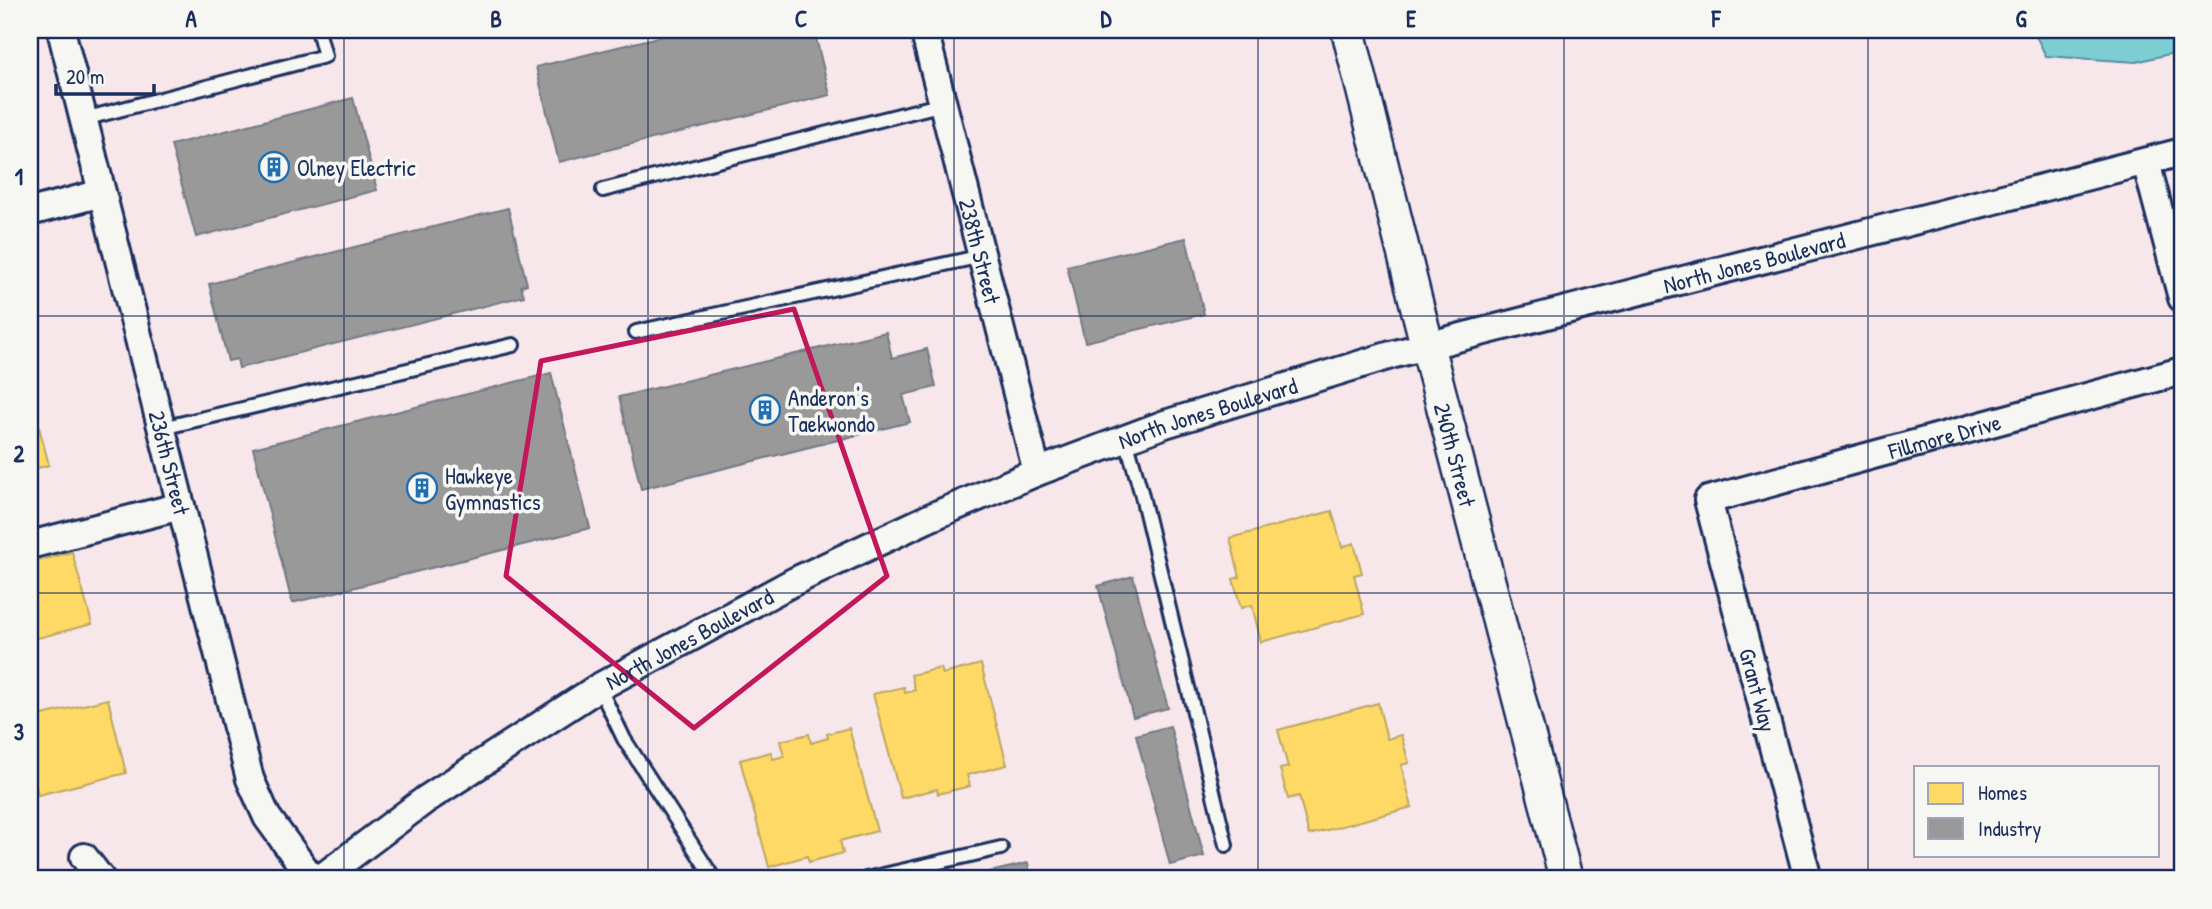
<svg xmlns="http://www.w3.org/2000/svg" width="2212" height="909" font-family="'Patrick Hand',sans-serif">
  <rect width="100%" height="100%" fill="#f7e6ea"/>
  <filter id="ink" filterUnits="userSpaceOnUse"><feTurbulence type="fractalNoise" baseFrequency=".0143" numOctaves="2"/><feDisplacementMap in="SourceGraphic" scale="14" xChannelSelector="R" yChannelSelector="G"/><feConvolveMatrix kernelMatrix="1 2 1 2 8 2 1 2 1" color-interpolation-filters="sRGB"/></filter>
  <g filter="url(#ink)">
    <path fill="#7cced3" stroke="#558ea4" stroke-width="2" d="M2033,30H2182V51L2136,62L2046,56Z"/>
    <g fill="#ffd966" stroke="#bba664" stroke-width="2">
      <path d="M30,393L49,465L30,470Z"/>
      <path d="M1332,511L1342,547L1354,543L1362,573L1354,575L1364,614L1261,642L1252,605L1241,608L1233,579L1240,577L1230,538Z"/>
      <path d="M72,552L92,624L30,640V563Z"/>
      <path d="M981,664L1007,765L967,775L970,786L938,794L937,789L901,798L873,694L904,687L905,693L915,690L911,675L941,668L943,674Z"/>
      <path d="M108,699L126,773L38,795L30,762V718Z"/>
      <path d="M1378,703L1387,739L1401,735L1409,763L1401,765L1412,807L1309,835L1299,796L1288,799L1280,769L1288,767L1278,730Z"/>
      <path d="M849,728L877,831L840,841L843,853L809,862L807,856L769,867L740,760L771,752L773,759L784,756L780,741L809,734L811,743L828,738L827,734Z"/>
    </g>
    <g fill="#999" stroke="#737987" stroke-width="2">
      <path d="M687,30H814L830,95L559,162L536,67Z"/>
      <path d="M353,98L377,190L196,237L171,145Z"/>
      <path d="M508,208L527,284L521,286L524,296L239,368L237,359L228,361L209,284Z"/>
      <path d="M1186,238L1204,314L1085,342L1067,266Z"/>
      <path d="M886,332L892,358L927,349L936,387L903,395L910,422L641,489L619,397Z"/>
      <path d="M551,373L590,528L292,603L253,448Z"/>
      <path d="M1133,576L1168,708L1133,717L1098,586Z"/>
      <path d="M1170,726L1204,856L1170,865L1136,735Z"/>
      <path d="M1028,863L1031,879H960Z"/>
    </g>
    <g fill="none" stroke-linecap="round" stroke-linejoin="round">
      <g stroke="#1b2f5e" stroke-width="18">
        <g id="service">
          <path d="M84,119L325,56L318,30"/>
          <path d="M603,190L943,104"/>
          <path d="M636,332L982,256"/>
          <path d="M162,428L513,345"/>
          <path d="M1126,439L1141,492L1226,845"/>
          <path d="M599,687L624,739L714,879"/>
          <path d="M866,879L1001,848"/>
        </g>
      </g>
      <g stroke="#1b2f5e" stroke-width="32">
        <g id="minor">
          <path id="s1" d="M61,30L250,779L267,817L312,879"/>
          <path id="s2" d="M924,30L1037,472"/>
          <path d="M2146,162L2182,298"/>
          <path d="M30,212L102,193"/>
          <path d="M30,545L181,506"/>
          <path d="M84,857L101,879"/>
          <path id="s3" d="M320,879L425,800L599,687L795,581L929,518L1037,472L1165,424L1391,355L2182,152"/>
          <path id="s4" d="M1808,879L1708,500L2182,371"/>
        </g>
      </g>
      <g stroke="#1b2f5e" stroke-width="37">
        <g id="tertiary">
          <path id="s5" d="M1348,30L1418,310L1566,879"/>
        </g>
      </g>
      <use href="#service" stroke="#f6f6f2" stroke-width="12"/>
      <use href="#minor" stroke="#f6f6f2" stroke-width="26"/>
      <use href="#tertiary" stroke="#f6f6f2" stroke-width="32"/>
    </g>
  </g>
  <path fill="none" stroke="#c2185b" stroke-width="5" stroke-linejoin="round" d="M794,309L887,576L694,728L506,576L541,361Z"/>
  <path fill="none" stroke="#1b2f5e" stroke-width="2" stroke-opacity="0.55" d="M344,30V879M648,30V879M954,30V879M1258,30V879M1564,30V879M1868,30V879M30,316H2182M30,593H2182"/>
  <defs>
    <g id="building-ring" transform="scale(1.575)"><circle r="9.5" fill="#f6f6f2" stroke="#1f6fb2" stroke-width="1.5"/><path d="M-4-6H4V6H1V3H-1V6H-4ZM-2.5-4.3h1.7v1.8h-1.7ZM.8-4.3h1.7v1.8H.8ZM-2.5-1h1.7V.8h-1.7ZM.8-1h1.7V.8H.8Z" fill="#1f6fb2"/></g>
  </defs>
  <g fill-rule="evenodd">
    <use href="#building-ring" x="274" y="167"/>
    <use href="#building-ring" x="765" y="410"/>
    <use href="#building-ring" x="422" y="488"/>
  </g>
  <g text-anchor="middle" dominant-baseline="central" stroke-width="7" stroke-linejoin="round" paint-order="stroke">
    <g font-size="23" fill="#1b2f5e" stroke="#f6f6f2" text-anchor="start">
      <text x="297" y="167">Olney Electric</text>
      <text x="788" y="397">Anderon's<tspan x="788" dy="26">Taekwondo</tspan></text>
      <text x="445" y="475">Hawkeye<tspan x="445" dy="26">Gymnastics</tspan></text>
    </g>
    <g font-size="23" fill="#1b2f5e" stroke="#f6f6f2">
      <text stroke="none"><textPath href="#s2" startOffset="228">238th Street</textPath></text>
      <text stroke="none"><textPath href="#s3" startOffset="1575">North Jones Boulevard</textPath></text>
      <text stroke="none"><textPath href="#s3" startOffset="1008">North Jones Boulevard</textPath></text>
      <text stroke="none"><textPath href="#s4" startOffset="637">Fillmore Drive</textPath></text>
      <text stroke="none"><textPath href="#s5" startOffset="438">240th Street</textPath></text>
      <text stroke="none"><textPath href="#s1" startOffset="446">236th Street</textPath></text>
      <text stroke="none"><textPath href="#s3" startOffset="441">North Jones Boulevard</textPath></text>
      <text transform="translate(1758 690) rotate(75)">Grant Way</text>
    </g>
  </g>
  <rect width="2212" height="909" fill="none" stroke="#f6f6f2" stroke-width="77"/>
  <rect x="1914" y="766" width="245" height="91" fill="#f6f6f2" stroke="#9ea6b7" stroke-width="2"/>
  <rect x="1928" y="783" width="35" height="21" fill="#ffd966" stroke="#9ea6b7" stroke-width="2"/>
  <text x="1978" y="800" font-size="21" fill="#1b2f5e">Homes</text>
  <rect x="1928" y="818" width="35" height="21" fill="#999999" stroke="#9ea6b7" stroke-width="2"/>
  <text x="1978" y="836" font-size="21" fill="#1b2f5e">Industry</text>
  <path d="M56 84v10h98v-10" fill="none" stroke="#1b2f5e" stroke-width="3.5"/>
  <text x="66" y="84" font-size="21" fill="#1b2f5e" stroke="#f6f6f2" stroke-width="5" paint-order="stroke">20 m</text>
  <rect x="38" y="38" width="2136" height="832" fill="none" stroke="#1b2f5e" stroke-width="2.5"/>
  <g font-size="23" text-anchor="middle" font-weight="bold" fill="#1b2f5e">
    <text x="191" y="27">A</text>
    <text x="496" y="27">B</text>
    <text x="801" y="27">C</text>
    <text x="1106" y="27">D</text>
    <text x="1411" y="27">E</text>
    <text x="1716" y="27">F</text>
    <text x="2021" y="27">G</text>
    <text x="19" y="185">1</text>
    <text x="19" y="462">2</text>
    <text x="19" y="740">3</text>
  </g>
</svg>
